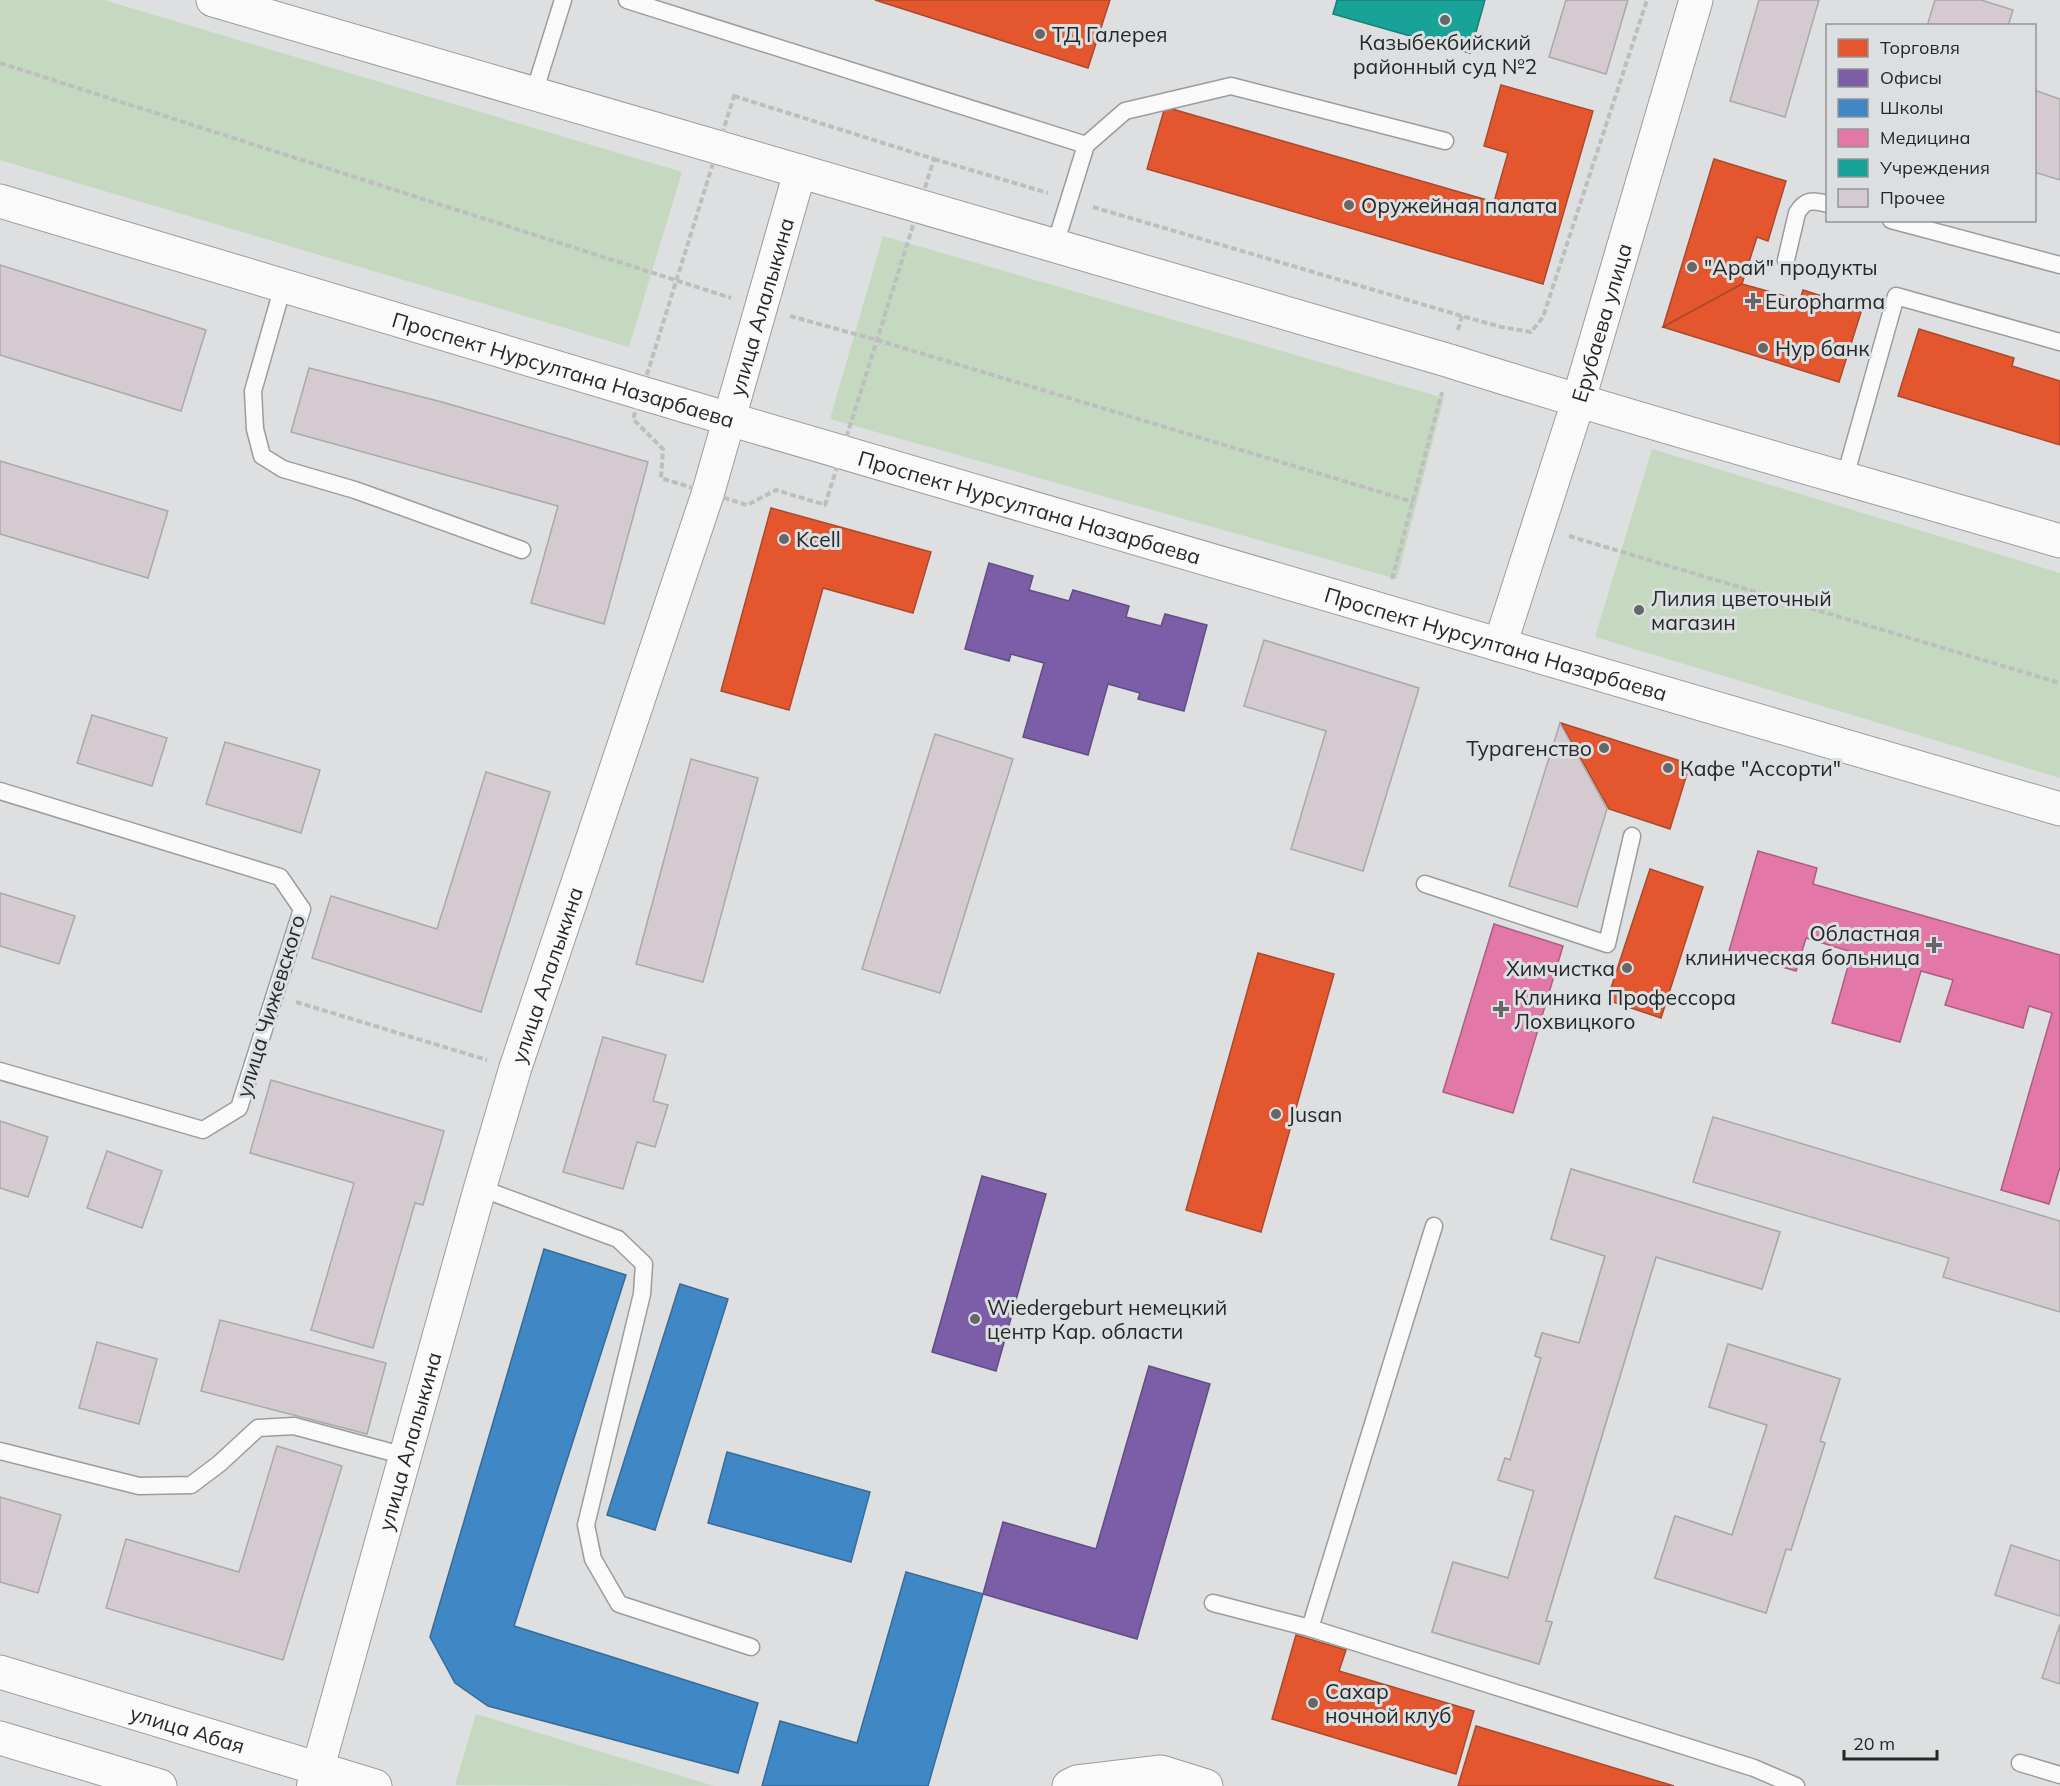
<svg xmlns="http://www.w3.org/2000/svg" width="2060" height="1786" font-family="Mulish,sans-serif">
  <rect width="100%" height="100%" fill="#dddfe0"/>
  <g fill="#c5d8c0">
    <path d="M0,0H104L682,172L629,347L0,160Z"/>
    <path d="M883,236L1444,398L1397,579L830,419Z"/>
    <path d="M1652,449L2060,573V778L1595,637Z"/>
    <path d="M476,1714L714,1786L455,1785Z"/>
  </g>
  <g fill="#e4572e" stroke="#ab492c" stroke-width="1.5">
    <path d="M875,0H1110L1088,68Z"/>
    <path d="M1501,85L1593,111L1543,284L1147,169L1165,107L1494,202L1508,153L1484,146Z"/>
    <path d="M1714,159L1786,181L1768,241L1757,237L1742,284L1663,327Z"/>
    <path d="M1742,284L1800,300L1803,290L1862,309L1839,382L1663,327Z"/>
    <path d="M1919,329L2014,358L2012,366L2060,381V445L1898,396Z"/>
    <path d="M771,508L931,552L913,613L823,588L789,710L721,691Z"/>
    <path d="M1561,723L1690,764L1670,829L1609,809Z"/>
    <path d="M1650,869L1703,887L1661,1018L1607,1000Z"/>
    <path d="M1258,953L1334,974L1261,1232L1186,1210Z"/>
    <path d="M1296,1635L1346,1650L1339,1671L1474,1711L1456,1774L1272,1719Z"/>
    <path d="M1476,1726L1674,1786H1458Z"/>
  </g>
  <g fill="#7b5ea7" stroke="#624e81" stroke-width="1.5">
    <path d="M989,563L1033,576L1029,590L1069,601L1073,590L1129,606L1126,617L1161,626L1165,614L1207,625L1184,711L1138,699L1140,693L1108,684L1088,755L1023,737L1044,663L1011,654L1009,661L965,649Z"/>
    <path d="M982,1176L1046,1194L996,1371L932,1352Z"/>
    <path d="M1149,1366L1210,1384L1137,1639L983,1594L1003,1522L1096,1549Z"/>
  </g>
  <g fill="#3f88c5" stroke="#386b96" stroke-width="1.5">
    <path d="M544,1249L626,1275L514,1626L758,1703L738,1773L488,1706L455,1683L430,1637Z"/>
    <path d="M680,1284L728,1299L655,1530L607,1515Z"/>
    <path d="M727,1452L870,1492L851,1562L708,1523Z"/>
    <path d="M906,1572L983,1594L928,1786H762L780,1721L857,1743Z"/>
  </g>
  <g fill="#e377a8" stroke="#aa5f81" stroke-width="1.5">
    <path d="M1758,851L1817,868L1813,884L2060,955V1167L2049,1204L2001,1190L2052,1013L2029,1006L2023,1028L1945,1005L1953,980L1921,971L1900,1042L1832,1023L1852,952L1806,938L1796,971L1729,951Z"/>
    <path d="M1494,924L1563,946L1513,1113L1443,1092Z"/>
  </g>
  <path fill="#17a398" stroke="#1c7e76" stroke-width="1.5" d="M1337,0H1485L1470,53L1333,14Z"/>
  <g fill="#d6cad1" stroke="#a8a9a9" stroke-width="1.5">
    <path d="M1566,0H1628L1606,74L1549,57Z"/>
    <path d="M1759,0H1819L1785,117L1730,101Z"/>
    <path d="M1935,0H1981L2013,10L2008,26H1927Z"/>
    <path d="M2037,91L2060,99V180L2034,172V98Z"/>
    <path d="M0,265L206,330L181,411L0,355Z"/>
    <path d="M309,368L442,402L648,462L604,624L531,603L558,506L291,432Z"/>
    <path d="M0,461L168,511L148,578L0,534Z"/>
    <path d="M1264,640L1419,688L1363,871L1291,849L1326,731L1244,706Z"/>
    <path d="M92,715L167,738L152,786L77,763Z"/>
    <path d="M1560,723L1607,809L1577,907L1509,886Z"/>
    <path d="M935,734L1013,759L940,993L862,969Z"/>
    <path d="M225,742L320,770L301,833L206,804Z"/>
    <path d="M691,759L758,778L703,982L636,964Z"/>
    <path d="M486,772L550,792L481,1012L312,958L331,896L437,929Z"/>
    <path d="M0,893L75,916L59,964L0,946Z"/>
    <path d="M603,1037L666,1055L653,1101L668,1105L655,1147L637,1142L623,1189L563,1172Z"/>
    <path d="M271,1080L444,1131L423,1205L415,1203L373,1348L311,1330L354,1183L250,1153Z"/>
    <path d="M1713,1117L2060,1221V1312L1943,1277L1949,1258L1693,1182Z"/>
    <path d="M0,1121L48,1137L28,1197L0,1188Z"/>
    <path d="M107,1151L162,1171L142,1228L87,1208Z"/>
    <path d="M1571,1169L1780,1232L1762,1289L1656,1257L1546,1621L1552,1622L1539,1664L1432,1632L1453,1562L1508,1578L1534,1491L1498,1480L1505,1458L1510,1460L1541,1358L1535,1356L1542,1333L1579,1343L1605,1256L1551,1239Z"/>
    <path d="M1571,1169L1780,1232L1762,1289L1656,1257L1546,1621L1552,1622L1539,1664L1432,1632L1453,1562L1508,1578L1534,1491L1498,1480L1505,1458L1510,1460L1541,1358L1535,1356L1542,1333L1579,1343L1605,1256L1551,1239Z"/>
    <path d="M220,1320L386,1363L367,1434L201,1391Z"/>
    <path d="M97,1342L157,1359L139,1424L79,1408Z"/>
    <path d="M1728,1344L1840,1379L1820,1441L1825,1443L1791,1550L1786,1549L1766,1613L1655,1578L1675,1516L1732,1535L1767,1425L1709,1407Z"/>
    <path d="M1728,1344L1840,1379L1820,1441L1825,1443L1791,1550L1786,1549L1766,1613L1655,1578L1675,1516L1732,1535L1767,1425L1709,1407Z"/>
    <path d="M277,1446L342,1466L283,1660L106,1608L126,1539L239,1572Z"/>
    <path d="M0,1497L61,1515L38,1593L0,1582Z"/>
    <path d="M2011,1545L2060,1561V1616L1995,1595Z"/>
    <path d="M2060,1624V1684L2042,1678Z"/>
  </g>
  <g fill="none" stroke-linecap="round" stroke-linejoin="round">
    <g stroke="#9b9c9d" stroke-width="19">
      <g id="lane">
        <path d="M627,0L1086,145L1055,245"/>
        <path d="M534,93L563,0"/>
        <path d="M1086,145L1125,111L1231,86L1445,141"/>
        <path d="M1891,220L2060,265"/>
        <path d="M1786,260L1797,213C1805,199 1813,200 1828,204"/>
        <path d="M283,286L253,391L255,429L262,456L283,469L355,490L522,550"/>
        <path d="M1845,477L1896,296L2060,342"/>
        <path d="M0,791L280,877L302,909L239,1108L203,1130L0,1071"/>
        <path d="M1425,884L1607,944L1632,836"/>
        <path d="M480,1188L618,1239L644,1264L642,1294L586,1525L593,1559L619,1604L751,1647"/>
        <path d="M0,1451L139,1486L191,1485L219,1464L258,1428L294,1426L405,1456"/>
        <path d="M1213,1603L1310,1628L1754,1768L1796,1786"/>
        <path d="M1310,1628L1434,1226"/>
        <path d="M2020,1763L2060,1775"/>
      </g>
    </g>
    <g stroke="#9b9c9d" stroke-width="34">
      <g id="street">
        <path id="s1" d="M313,1786L480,1188L515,1069L708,493L800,171"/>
      </g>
    </g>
    <g stroke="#9b9c9d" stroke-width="35">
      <g id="secondary">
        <path d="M213,0L1450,361C1652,425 1857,481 2060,541"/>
        <path id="s2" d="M0,201L729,419L2060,809"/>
        <path id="s3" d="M1500,645L1578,402L1696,0"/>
        <path id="s4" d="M0,1672L375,1786"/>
        <path d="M0,1738L160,1786"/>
        <path d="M1069,1786L1077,1782L1161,1772L1206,1786"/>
      </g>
    </g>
    <g stroke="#bdbebe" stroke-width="4" stroke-dasharray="6 3" stroke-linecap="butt">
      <path d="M0,63L731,298"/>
      <path d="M734,96L934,159L825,505L776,490L747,505L661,478L663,449L633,419Z"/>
      <path d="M934,159L1048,193"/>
      <path d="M1093,207L1462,316L1501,327L1531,332L1543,317L1647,0"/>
      <path d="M790,316L877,340L1413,502"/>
      <path d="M1458,330L1462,316"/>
      <path d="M1569,536L2060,683"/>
      <path d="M1392,579L1442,392"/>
      <path d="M296,1002L487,1060"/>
    </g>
    <use href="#lane" stroke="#fafafa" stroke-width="16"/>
    <use href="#street" stroke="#fafafa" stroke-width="32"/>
    <use href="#secondary" stroke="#fafafa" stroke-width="33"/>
  </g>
  <g fill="#666768" stroke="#dcdfe1" stroke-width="2">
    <circle cx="1445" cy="20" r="6"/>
    <circle cx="1040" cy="34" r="6"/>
    <circle cx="1349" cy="205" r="6"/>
    <circle cx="1692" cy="267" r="6"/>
    <path d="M1750 292h6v6h6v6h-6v6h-6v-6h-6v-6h6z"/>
    <circle cx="1763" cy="348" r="6"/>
    <circle cx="784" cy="539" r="6"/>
    <circle cx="1639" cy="610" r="6"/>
    <circle cx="1604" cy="748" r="6"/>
    <circle cx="1668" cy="768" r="6"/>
    <path d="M1931 936h6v6h6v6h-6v6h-6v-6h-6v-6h6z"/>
    <circle cx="1627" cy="968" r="6"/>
    <path d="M1498 1000h6v6h6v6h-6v6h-6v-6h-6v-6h6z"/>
    <circle cx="1276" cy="1114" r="6"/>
    <circle cx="975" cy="1319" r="6"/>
    <circle cx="1313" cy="1703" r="6"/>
  </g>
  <g text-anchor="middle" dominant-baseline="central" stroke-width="6" stroke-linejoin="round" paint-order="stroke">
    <g font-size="21" fill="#262727" stroke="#dcdfe1" text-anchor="start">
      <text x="1052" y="34">ТД Галерея</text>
      <text x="1445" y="42" text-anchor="middle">Казыбекбийский<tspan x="1445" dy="24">районный суд №2</tspan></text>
      <text x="1361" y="205">Оружейная палата</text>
      <text x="1704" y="267">"Арай" продукты</text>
      <text x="1765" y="301">Europharma</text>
      <text x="1775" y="348">Нур банк</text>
      <text x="796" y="539">Kcell</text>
      <text x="1651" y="598">Лилия цветочный<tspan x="1651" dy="24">магазин</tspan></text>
      <text x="1592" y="748" text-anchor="end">Турагенство</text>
      <text x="1680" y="768">Кафе "Ассорти"</text>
      <text x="1920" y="933" text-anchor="end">Областная<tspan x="1920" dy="24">клиническая больница</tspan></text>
      <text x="1615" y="968" text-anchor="end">Химчистка</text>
      <text x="1514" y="997">Клиника Профессора<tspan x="1514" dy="24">Лохвицкого</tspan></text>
      <text x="1288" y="1114">Jusan</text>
      <text x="987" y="1307">Wiedergeburt немецкий<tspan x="987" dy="24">центр Кар. области</tspan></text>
      <text x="1325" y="1691">Сахар<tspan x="1325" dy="24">ночной клуб</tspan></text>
    </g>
    <g font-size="21" fill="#262727" stroke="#dcdfe1">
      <text stroke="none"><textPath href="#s1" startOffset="1546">улица Алалыкина</textPath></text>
      <text stroke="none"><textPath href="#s3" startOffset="338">Ерубаева улица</textPath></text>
      <text stroke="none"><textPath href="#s2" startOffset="588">Проспект Нурсултана Назарбаева</textPath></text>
      <text stroke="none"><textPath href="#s2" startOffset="1074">Проспект Нурсултана Назарбаева</textPath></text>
      <text stroke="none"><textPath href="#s2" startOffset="1560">Проспект Нурсултана Назарбаева</textPath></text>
      <text stroke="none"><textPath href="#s1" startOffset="844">улица Алалыкина</textPath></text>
      <text transform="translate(270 1006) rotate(-73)">улица Чижевского</text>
      <text stroke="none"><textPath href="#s1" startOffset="358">улица Алалыкина</textPath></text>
      <text stroke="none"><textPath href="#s4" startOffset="196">улица Абая</textPath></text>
    </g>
  </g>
  <rect x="1826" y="24" width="210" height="198" fill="#dcdfe1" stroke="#939597" stroke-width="1.5"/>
  <rect x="1838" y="39" width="30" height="18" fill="#e4572e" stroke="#939597" stroke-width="1.5"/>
  <text x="1880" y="54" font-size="18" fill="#262727">Торговля</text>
  <rect x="1838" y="69" width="30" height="18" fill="#7b5ea7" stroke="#939597" stroke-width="1.5"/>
  <text x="1880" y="84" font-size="18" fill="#262727">Офисы</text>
  <rect x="1838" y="99" width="30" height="18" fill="#3f88c5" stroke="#939597" stroke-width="1.5"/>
  <text x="1880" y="114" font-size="18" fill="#262727">Школы</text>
  <rect x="1838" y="129" width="30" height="18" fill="#e377a8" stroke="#939597" stroke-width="1.5"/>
  <text x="1880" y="144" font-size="18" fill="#262727">Медицина</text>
  <rect x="1838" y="159" width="30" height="18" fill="#17a398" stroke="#939597" stroke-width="1.5"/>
  <text x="1880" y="174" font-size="18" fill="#262727">Учреждения</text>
  <rect x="1838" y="189" width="30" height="18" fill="#d6cad1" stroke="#939597" stroke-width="1.5"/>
  <text x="1880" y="204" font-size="18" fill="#262727">Прочее</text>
  <path d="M1844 1750v9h93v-9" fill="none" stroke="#262727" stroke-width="3"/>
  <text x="1853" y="1750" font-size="18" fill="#262727" stroke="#dcdfe1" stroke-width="4.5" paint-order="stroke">20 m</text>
</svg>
